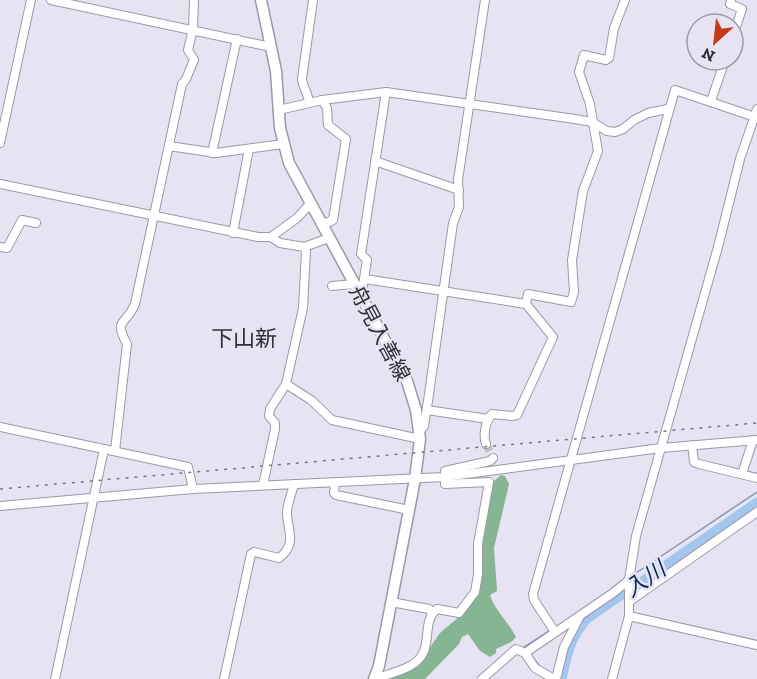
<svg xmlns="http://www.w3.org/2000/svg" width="757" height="679" font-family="'Zilla Slab','Noto Sans JP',serif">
  <rect width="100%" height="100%" fill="#e8e3f3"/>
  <path fill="#86b594" d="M501,475L505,476L509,484L494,548L497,591L490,595C495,611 508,621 516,637L511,642L496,649V653L490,657L480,651L468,634L462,637L459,644L425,679H380L422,659L440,633L461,615L474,600L480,544L489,505L494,481Z"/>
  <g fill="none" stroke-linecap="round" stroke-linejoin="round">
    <g stroke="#8098b6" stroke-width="1.5">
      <path d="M633,575L757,492"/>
      <path d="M556,627L607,593"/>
      <path d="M523,648L549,631"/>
      <path d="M531,655L541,668"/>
    </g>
    <path stroke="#a2c6ee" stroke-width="9" d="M562,679C569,651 568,643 587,619L757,502"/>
    <path stroke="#c3bfcd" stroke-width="8" stroke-dasharray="8 4" stroke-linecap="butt" d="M486,444L493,458"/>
    <g stroke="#9d97a6" stroke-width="10">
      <g id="minor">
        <path d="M51,0L271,47"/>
        <path d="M731,0L730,4L742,9L733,36"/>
        <path d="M711,101L725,60"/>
        <path d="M309,102C308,93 303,88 302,79L313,0"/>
        <path d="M279,110L322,100L386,92L575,119L592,122L607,131L615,132L623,129L634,120L648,113L668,109"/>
        <path d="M0,143L31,0"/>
        <path d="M169,146L216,153L283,144"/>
        <path d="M212,153L237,39"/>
        <path d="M375,161L459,190"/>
        <path d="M0,184L258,237H271L297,218L310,204"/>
        <path d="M322,225L333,220L346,139L328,125L327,108L322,100"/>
        <path d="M233,233L249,149"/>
        <path d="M0,247L7,248L22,220L36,223"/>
        <path d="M304,247L329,238"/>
        <path d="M365,279L526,304"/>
        <path d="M332,286L354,284"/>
        <path d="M361,297L367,260L361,254L386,92"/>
        <path d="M286,384L311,400L332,420L420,439"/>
        <path d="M427,410L488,419"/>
        <path d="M0,427L188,467L193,489"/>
        <path d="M420,431L424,426L428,401L453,223L459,207L458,180L485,0"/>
        <path d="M486,444C483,435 485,422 492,414L512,416L517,415L553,337L526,304L528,294L571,302L574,292L572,260L583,191L598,151L590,104L579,72L584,55L606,60L609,58L614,28L625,0"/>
        <path d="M692,445L694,462L699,464L757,478"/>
        <path d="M115,451L127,344C113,318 126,326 135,304L182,84L186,79L194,60L188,50L193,29L194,0"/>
        <path d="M742,474L753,440"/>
        <path d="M335,483L334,493L336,495L409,510"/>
        <path d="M263,485L275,429V423L269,416L270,409L286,384L303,308L306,251L304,247L280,243L271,237"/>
        <path d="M0,506L193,489L444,477L661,448L757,440"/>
        <path d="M630,601L757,512"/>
        <path d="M391,602L429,609L432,613"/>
        <path d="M629,616L757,645"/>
        <path d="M555,632L534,600L533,594L675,90L755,117"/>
        <path d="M525,653L535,668L554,679"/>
        <path d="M55,679L104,449"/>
        <path d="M224,679L251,554L254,552L279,558C298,544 287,529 287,513C287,504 292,493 294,484"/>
        <path d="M374,679C386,675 399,672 410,666C437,652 419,623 437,609L459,613L475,592L478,574V544L489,482L445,484V471L490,461L493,458"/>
        <path d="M482,679L516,649L525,653L613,593L629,580"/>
        <path d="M556,679L564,647L580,616"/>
        <path d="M612,679L629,616V580L636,536L718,247L740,159L757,109"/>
      </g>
    </g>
    <g stroke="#9d97a6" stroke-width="13">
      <path id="major" d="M261,0L276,71L280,128L289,163L407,381L416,410L420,439L415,479L379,666L374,679"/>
    </g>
    <use href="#minor" stroke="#fff" stroke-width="8"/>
    <use href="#major" stroke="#fff" stroke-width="10"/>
    <path stroke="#77747e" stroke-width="1.5" stroke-dasharray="3 6" stroke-linecap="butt" d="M0,489L757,423"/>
  </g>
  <g text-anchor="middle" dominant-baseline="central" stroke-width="5" stroke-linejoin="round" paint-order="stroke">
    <g font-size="21" fill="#302e34" stroke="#e8e3f3">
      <text transform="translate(380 333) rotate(62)">舟見入善線</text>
    </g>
    <g font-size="22" fill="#302e34" stroke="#e8e3f3">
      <text x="244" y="338">下山新</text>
    </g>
    <g font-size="22" font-style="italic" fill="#052d52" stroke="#e8e3f3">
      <text transform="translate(645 579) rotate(-35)">入川</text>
    </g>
  </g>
  <g transform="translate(715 42) rotate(207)"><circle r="28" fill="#e8e3f3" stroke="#9e9ba7" stroke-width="1.5"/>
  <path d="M0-4.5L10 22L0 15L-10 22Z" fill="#c53b18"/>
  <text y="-9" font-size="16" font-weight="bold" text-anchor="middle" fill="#302e34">N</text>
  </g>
</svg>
